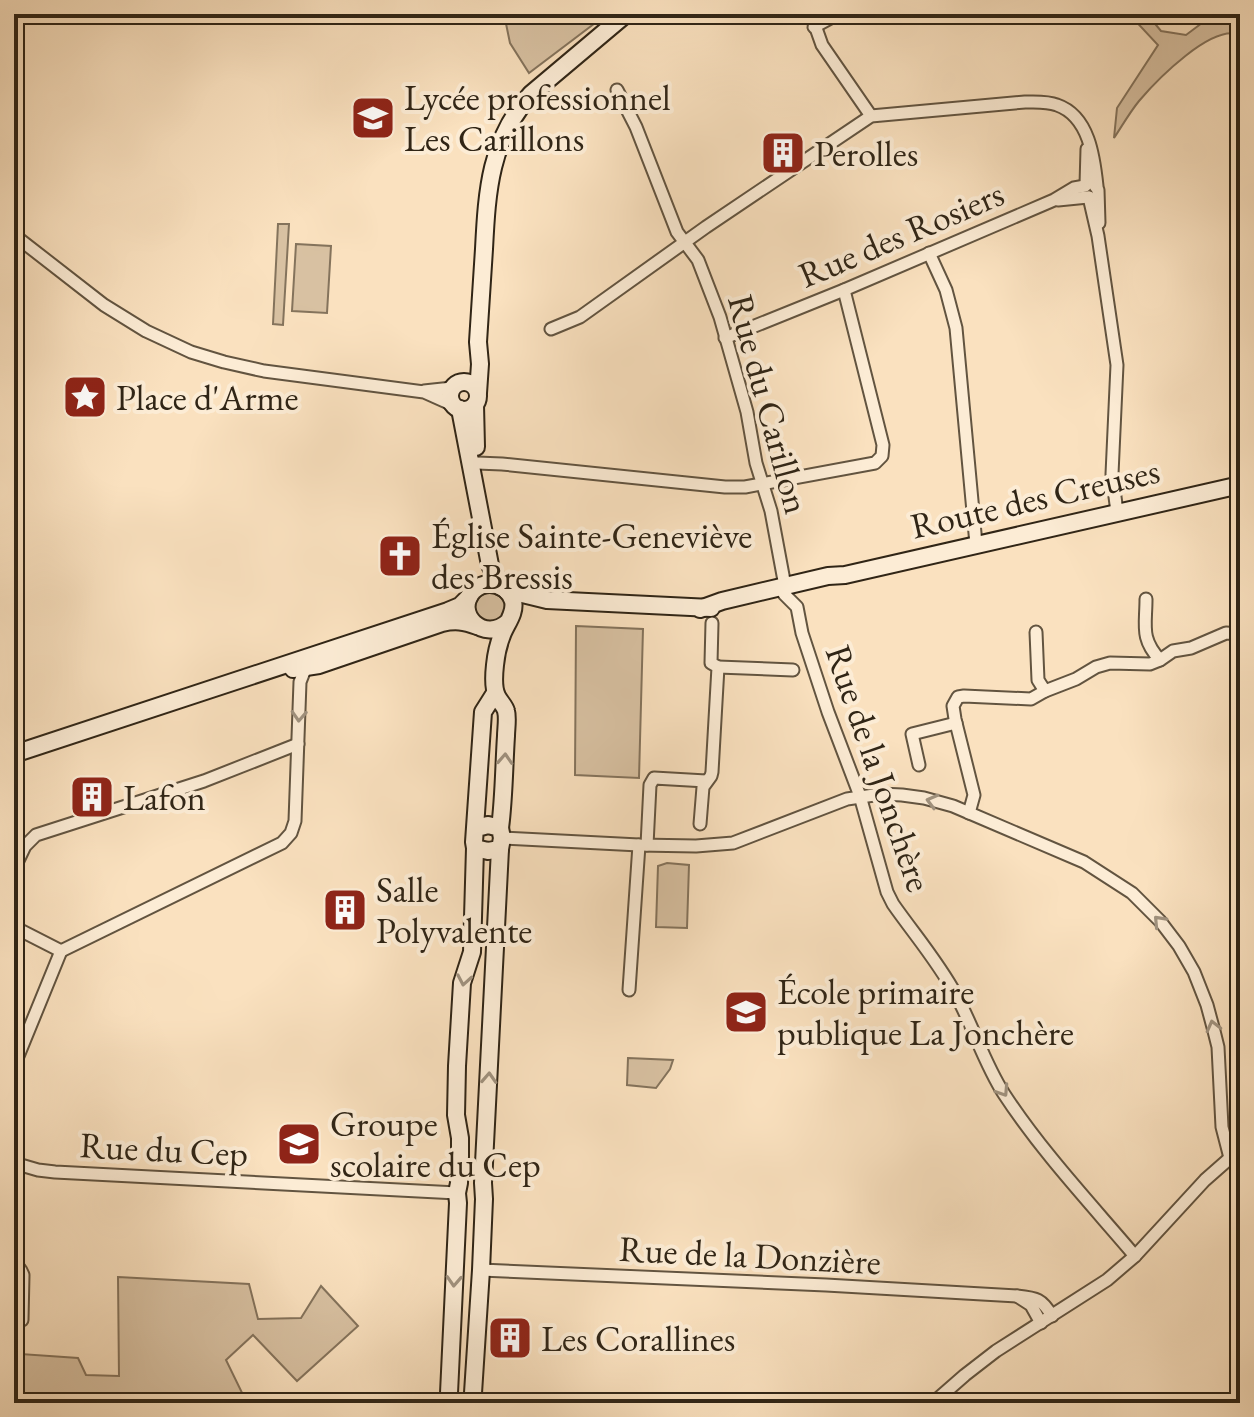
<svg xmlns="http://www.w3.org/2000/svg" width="1254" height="1417" font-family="'EB Garamond',serif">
  <rect width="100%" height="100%" fill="#fae1bf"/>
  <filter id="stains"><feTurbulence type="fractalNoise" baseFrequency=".0025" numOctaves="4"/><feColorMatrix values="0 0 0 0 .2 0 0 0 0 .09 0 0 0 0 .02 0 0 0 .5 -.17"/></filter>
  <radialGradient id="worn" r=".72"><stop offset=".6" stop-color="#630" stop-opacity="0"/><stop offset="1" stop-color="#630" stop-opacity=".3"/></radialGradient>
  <g fill="#d8c1a2" stroke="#84735c" stroke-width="2">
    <path d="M504,14H607L529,73L510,43Z"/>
    <path d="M1129,14H1147L1161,31L1186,35L1214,14H1240V35C1212,23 1156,81 1139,101C1130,112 1122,126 1114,138L1117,108L1158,45Z"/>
    <path d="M278,224H289L283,325L273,324Z"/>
    <path d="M296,244L331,246L327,313L292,311Z"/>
    <circle cx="490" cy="608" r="15"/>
    <path d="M576,626L643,629L639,778L575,775Z"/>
    <path d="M667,863L689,865L687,928L656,927L658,866Z"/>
    <path d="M628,1058L673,1060L670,1069L656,1088L627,1085Z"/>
    <path d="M118,1277L249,1284L258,1319L301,1318L321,1286L358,1326L297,1381L253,1335L226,1360L247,1403H14V1367H20L21,1354L78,1358L86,1375L119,1376Z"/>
  </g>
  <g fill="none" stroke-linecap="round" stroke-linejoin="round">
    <g stroke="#625440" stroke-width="15">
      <g id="street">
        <path d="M811,14L822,45L871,116"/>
        <path d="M814,27L838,14"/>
        <path d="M617,90L636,127L677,232L698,260L720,317L747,412L756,463L771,511L785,586"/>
        <path d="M1093,183L1098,190L1099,223"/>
        <path d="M1086,185L1087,149"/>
        <path d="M1089,197L1098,236L1117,365L1112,474L1117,512"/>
        <path d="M1058,200L1088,197"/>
        <path d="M14,235L104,305L146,331L191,352L224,362L264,371L424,392L453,405"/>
        <path d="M929,253L946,290L956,328L976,544"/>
        <path d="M551,329L580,317L706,227L871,116L1025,102C1035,102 1047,101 1057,105C1089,116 1094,157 1097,186"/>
        <path d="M725,338L844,290L1054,200L1074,188L1085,186"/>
        <path d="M424,391L452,388"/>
        <path d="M477,463L502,464L725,487H745L875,463L882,456L883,445L844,290"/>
        <path d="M784,594L797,607L802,633L828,712L860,796L887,892L893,904C914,934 939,963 956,995C974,1028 984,1063 1004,1094C1042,1152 1090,1203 1135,1256"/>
        <path d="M1146,599C1146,626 1140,638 1160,660"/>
        <path d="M1036,632L1038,680L1045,691"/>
        <path d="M718,667L793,670"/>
        <path d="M919,765L912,734L956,723"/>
        <path d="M969,813L974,795L955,719L953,706L958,697L964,696L1031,699L1045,691L1076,679L1096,667L1110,663L1150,664L1160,660L1173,651L1191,648L1226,633L1240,634"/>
        <path d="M700,824L703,787L711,776L712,772L718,667L711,663L712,623"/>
        <path d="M502,838L639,845L696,846L733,843L847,799L881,794L902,795L924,798L953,806L1084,862L1132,893L1160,921L1179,946L1194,972L1207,1005L1214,1031L1218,1047L1222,1127L1230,1158"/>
        <path d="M647,845L650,785L654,778L706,781"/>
        <path d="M14,869L25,846L36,835L204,781L298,744"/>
        <path d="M14,927L61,951L282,843L291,833L295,821L300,682L307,664"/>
        <path d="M629,990L639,845"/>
        <path d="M14,1066L61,951"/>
        <path d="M14,1163L38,1170L55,1172L457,1193"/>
        <path d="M14,1266C20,1267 21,1270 23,1275L22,1320"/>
        <path d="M481,1270L826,1285L1017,1296"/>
        <path d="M1041,1323L1031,1305L1017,1296C1037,1298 1042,1299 1052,1316"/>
        <path d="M933,1403L965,1375L996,1351L1107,1280L1135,1256L1205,1180L1230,1158L1240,1152"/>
      </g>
    </g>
    <g stroke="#302516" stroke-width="20">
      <g id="secondary">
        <circle cx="464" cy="396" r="14"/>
        <path d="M478,393L480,364L478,342C480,311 482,280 484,249C487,190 490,140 531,94L626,14"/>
        <path d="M475,405L476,447"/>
        <path d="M460,409L490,565L501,587"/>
        <path d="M506,590L547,600L711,608"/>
        <path d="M700,609L722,601L828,576L845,575L1240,485"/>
        <path d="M293,669L319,665L442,623C455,620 464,621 477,626"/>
        <path d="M14,754L448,611L460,606L469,597"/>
        <path d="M477,828L488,825L500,828L502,838L500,849L488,851L475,848L474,842L483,712L495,693"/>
        <path d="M500,828C504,798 504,766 506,736C506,729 508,718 506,711C505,706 499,701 497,696C493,688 494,674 495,665C496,655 498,645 502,635C506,624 516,613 513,601C508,584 486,578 473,591C453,613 484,644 508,622"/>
        <path d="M473,1393L481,1270L484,1199L483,1183L500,849"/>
        <path d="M447,1403L449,1393L458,1203L457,1193L459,1183L460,1156V1138L456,1115L457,1066L462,983L472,952L475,848"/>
      </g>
    </g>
    <use href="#street" stroke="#fcecd5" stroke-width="11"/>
    <use href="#secondary" stroke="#fcecd5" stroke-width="16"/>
  </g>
  <defs><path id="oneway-chevron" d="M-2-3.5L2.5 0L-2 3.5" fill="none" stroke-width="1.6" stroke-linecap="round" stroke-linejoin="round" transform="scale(2)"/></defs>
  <g stroke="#a0927f">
    <use href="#oneway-chevron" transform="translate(299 716) rotate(93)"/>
    <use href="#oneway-chevron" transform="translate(505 759) rotate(-87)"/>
    <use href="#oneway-chevron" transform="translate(932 801) rotate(-165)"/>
    <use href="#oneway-chevron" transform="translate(1159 921) rotate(-133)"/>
    <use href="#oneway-chevron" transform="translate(464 980) rotate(100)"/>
    <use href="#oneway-chevron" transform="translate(1213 1026) rotate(-104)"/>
    <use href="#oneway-chevron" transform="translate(489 1078) rotate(-87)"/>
    <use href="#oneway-chevron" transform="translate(1003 1091) rotate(57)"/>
    <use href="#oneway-chevron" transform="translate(454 1281) rotate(93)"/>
  </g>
  <defs>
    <g id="school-square" transform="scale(2.3)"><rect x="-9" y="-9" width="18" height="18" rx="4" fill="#8f2418" stroke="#fcecd5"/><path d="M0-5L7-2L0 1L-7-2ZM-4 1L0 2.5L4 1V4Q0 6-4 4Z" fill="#fff"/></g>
    <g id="building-square" transform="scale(2.3)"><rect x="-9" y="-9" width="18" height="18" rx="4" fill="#8f2418" stroke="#fcecd5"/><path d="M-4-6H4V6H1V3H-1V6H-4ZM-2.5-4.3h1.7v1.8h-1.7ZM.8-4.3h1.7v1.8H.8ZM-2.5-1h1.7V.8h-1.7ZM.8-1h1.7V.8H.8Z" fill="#fff"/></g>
    <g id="sight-square" transform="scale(2.3)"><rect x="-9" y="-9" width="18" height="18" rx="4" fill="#8f2418" stroke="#fcecd5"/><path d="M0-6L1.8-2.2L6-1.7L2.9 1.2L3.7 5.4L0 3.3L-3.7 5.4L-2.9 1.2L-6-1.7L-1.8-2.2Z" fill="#fff"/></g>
    <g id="church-square" transform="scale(2.3)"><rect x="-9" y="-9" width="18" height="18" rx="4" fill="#8f2418" stroke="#fcecd5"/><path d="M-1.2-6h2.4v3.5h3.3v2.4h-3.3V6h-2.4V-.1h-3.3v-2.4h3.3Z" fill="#fff"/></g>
  </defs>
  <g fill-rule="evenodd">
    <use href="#school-square" x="373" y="118"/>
    <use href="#building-square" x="783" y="153"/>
    <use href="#sight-square" x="85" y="397"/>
    <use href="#church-square" x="400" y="556"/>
    <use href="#building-square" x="92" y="797"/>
    <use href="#building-square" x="345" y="910"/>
    <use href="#school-square" x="746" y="1012"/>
    <use href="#school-square" x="299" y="1144"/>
    <use href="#building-square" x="510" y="1338"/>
  </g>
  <g text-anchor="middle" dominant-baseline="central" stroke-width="8" stroke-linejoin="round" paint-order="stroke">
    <g font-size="36" fill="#302516" stroke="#fcecd5" text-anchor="start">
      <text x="404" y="97">Lycée professionnel<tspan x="404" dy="41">Les Carillons</tspan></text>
      <text x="814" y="153">Perolles</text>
      <text x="116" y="397">Place d'Arme</text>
      <text x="431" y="535">Église Sainte-Geneviève<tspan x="431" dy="41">des Bressis</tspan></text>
      <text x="123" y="797">Lafon</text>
      <text x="376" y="889">Salle<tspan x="376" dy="41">Polyvalente</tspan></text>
      <text x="777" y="991">École primaire<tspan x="777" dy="41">publique La Jonchère</tspan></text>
      <text x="330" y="1123">Groupe<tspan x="330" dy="41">scolaire du Cep</tspan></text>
      <text x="541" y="1338">Les Corallines</text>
    </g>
    <g font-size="36" fill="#302516" stroke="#fcecd5">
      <text transform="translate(901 234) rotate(-23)">Rue des Rosiers</text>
      <text transform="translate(769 404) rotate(75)">Rue du Carillon</text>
      <text transform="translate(1035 498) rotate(-13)">Route des Creuses</text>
      <text transform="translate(879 768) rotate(71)">Rue de la Jonchère</text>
      <text transform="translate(164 1149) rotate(3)">Rue du Cep</text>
      <text transform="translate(750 1255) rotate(3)">Rue de la Donzière</text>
    </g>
  </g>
  <rect width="1254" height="1417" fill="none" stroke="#fae1bf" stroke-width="48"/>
  <rect x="16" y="16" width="1222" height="1385" fill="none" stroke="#302516" stroke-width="4"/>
  <rect x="24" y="24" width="1206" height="1369" fill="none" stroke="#302516" stroke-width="2"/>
  <rect width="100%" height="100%" filter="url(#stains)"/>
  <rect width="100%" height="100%" fill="url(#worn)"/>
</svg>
